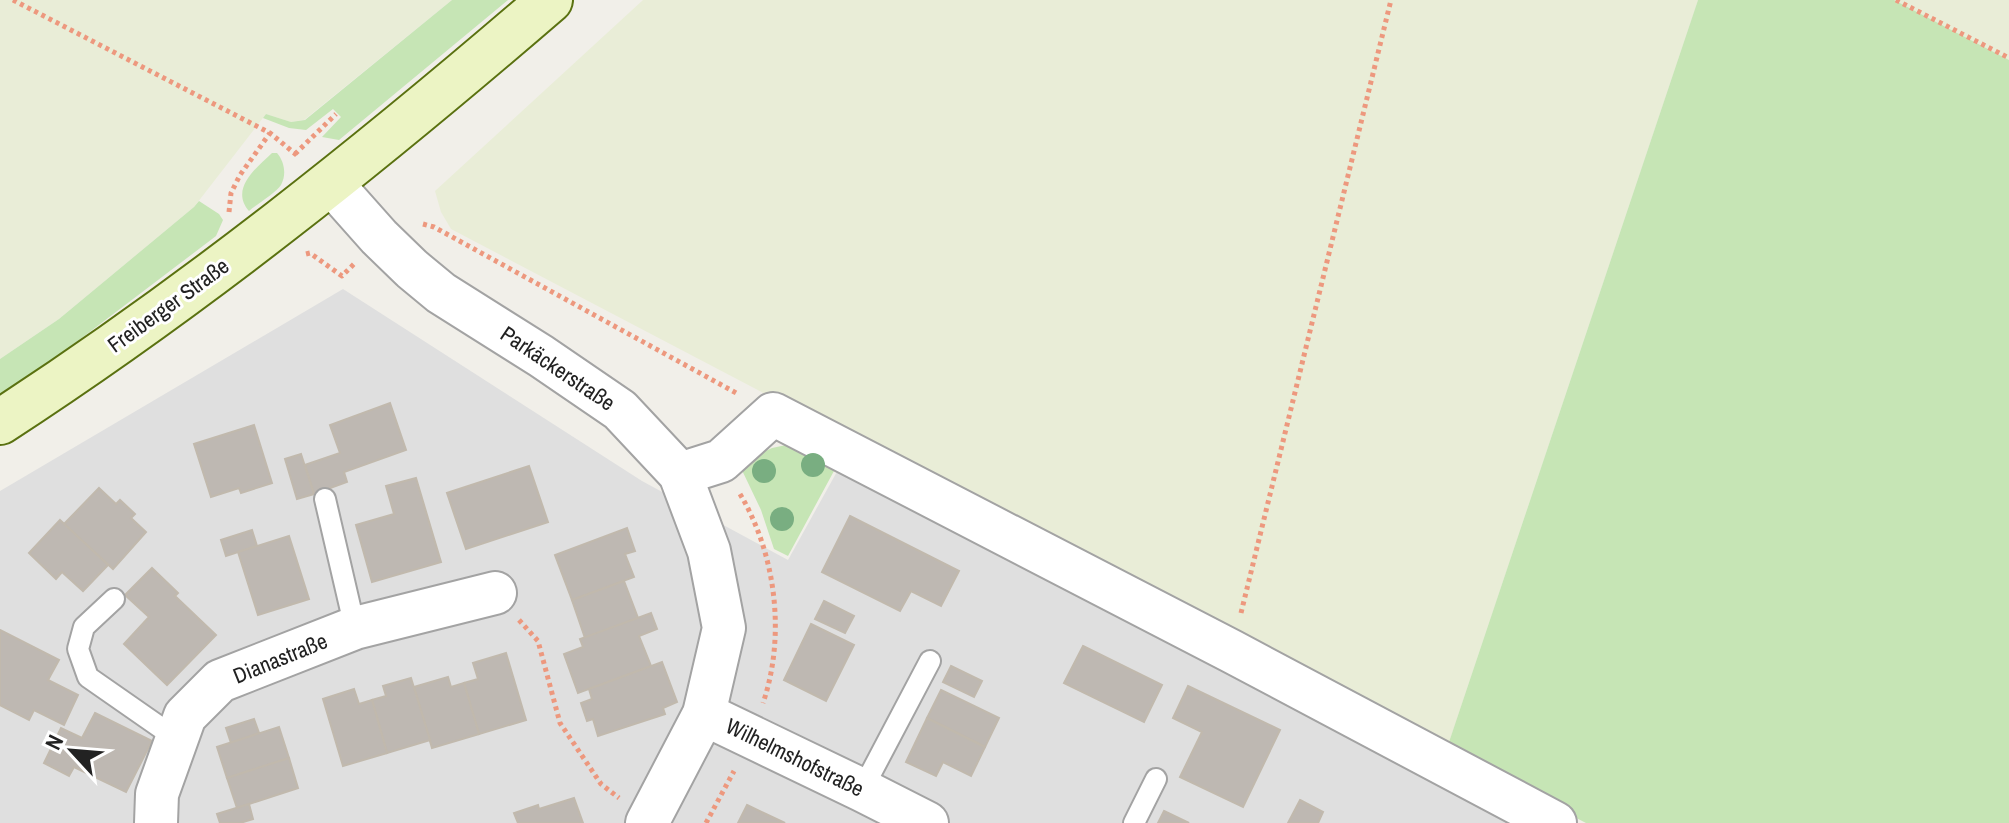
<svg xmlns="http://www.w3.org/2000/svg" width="2009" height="823" font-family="'Archivo Narrow',sans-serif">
  <rect width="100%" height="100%" fill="#f1efe9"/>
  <path fill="#dfdfdf" d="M343,289L642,481L788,560L839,468L1512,823H0V491Z"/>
  <g fill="#e9edd7">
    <path d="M0,0H452L304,120L291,122L266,114L194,207L59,319L0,359Z"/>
    <path d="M643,0H1698L1446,751L451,229L441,212L435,191Z"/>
    <path d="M1894,0H2009V60Z"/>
  </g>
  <g fill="#c6e5b5">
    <path d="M452,0H508L339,140L322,137L341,117L333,109L306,130L289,128L263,118L266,114L291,122L305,120Z"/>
    <path d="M1698,0H1894L2009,60V823H1586L1446,751Z"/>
    <path d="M272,153H277C284,161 287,174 281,185C276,193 257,204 249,211C230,189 255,169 272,153Z"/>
    <path d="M199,201L219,214L223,220L216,236L0,400V359L59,319L194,207Z"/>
    <path d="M805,441L841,458L788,556L774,549L761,510L739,464L772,448Z"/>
  </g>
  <g fill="#beb8b2" stroke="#c1b9ad" stroke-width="2">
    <path d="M390,403L406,450L344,472L347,482L314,494L305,465L340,453L330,425Z"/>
    <path d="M254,425L272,483L241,493L239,488L211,497L194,444Z"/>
    <path d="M301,454L314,494L297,499L285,459Z"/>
    <path d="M529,466L548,522L466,549L447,493Z"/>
    <path d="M416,478L441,562L372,582L356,525L394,514L386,486Z"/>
    <path d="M99,488L116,504L120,500L135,514L131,518L146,532L113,569L64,524Z"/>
    <path d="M850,516L959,571L941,606L911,591L900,611L822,572Z"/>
    <path d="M60,520L108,565L83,591L62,572L56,579L29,553Z"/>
    <path d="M627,528L635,551L625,554L634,577L572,600L555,555Z"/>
    <path d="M252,530L257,546L226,556L221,540Z"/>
    <path d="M289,536L309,599L258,615L238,552Z"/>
    <path d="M152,568L178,593L175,596L216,635L167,685L124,644L149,617L125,595Z"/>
    <path d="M624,581L638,618L585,638L572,600Z"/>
    <path d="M824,601L854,616L845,633L815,619Z"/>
    <path d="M651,613L657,629L639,636L651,666L578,693L564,654L583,647L580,639Z"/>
    <path d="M811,624L854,645L826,701L784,680Z"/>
    <path d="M0,630L59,660L48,680L78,695L64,725L34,710L29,720L0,705Z"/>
    <path d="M1083,646L1162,685L1144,722L1064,683Z"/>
    <path d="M506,653L526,720L479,734L464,683L478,679L473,663Z"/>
    <path d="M662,662L677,702L663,708L665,714L598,736L593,719L587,721L581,703L592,699L589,689Z"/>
    <path d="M951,666L982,681L974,697L943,682Z"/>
    <path d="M448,677L451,687L464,683L479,734L432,748L414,687Z"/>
    <path d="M411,678L430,740L387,753L372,700L386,696L383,686Z"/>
    <path d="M1188,686L1280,730L1243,807L1180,777L1202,732L1173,718Z"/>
    <path d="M354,689L359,704L372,700L387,753L343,766L323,699Z"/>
    <path d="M941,690L999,718L985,747L927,718Z"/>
    <path d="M95,713L152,741L126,792L74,767L69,776L44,763L61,728L82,738Z"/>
    <path d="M927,718L985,747L971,776L943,762L936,776L906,762Z"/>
    <path d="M254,719L259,733L231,743L226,728Z"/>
    <path d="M279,727L289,758L227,778L217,747Z"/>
    <path d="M289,758L298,788L237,808L227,778Z"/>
    <path d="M574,798L583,823H518L514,813L538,805L539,809Z"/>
    <path d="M1300,800L1323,812L1318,823H1288Z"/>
    <path d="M249,804L253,819L240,823H220L217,814Z"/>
    <path d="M747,805L785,823H738Z"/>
    <path d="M1164,811L1189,823H1158Z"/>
  </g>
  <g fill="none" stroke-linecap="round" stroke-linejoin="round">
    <g stroke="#a3a3a3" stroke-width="24">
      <g id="service">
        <path d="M325,499L355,628"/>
        <path d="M114,599L84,627L78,649L88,677L177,739"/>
        <path d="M862,790L930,661"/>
        <path d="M1134,823L1156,779"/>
      </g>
    </g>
    <g stroke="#a3a3a3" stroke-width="46">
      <g id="minor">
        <path d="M331,183L379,237L412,269L441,293L541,356L620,410L680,474L709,551L724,628L704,714L647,823"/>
        <path d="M680,474L721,461L773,414L1231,651L1555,823"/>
        <path d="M704,714L862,790L927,823"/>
        <path d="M156,823L157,794L185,716L220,681L355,628L495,593"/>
      </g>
    </g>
    <g stroke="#5a7110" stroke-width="48">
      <path id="secondary" d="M0,422C194,296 375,151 550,0"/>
    </g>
    <g stroke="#ed987e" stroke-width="5" stroke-dasharray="4 4" stroke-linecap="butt">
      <path d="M13,0L270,133L299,157"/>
      <path d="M1896,0L2009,58"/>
      <path d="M295,154L336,114"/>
      <path d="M229,212L231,193L240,175L270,133"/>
      <path d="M423,224L434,227L738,394"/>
      <path d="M306,254L310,253L342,276L355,263"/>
      <path d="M740,494C776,554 786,636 763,703"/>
      <path d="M1241,613L1391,0"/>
      <path d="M519,620L538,641L560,723L601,784L619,798"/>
      <path d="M706,823L734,771"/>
    </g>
    <use href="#service" stroke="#fff" stroke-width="20"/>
    <use href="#minor" stroke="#fff" stroke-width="42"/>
    <use href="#secondary" stroke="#ecf4c4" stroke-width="44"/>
  </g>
  <g fill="#79ae81">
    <circle cx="813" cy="465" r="12"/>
    <circle cx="764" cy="471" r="12"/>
    <circle cx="782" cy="519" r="12"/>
  </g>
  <g text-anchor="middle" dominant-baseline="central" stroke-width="6" stroke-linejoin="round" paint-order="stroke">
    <g font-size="22" fill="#222" stroke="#fff">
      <text transform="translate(168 305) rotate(-36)">Freiberger Straße</text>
      <text transform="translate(558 368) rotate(34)">Parkäckerstraße</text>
      <text transform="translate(280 658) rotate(-22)">Dianastraße</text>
      <text transform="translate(795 757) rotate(26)">Wilhelmshofstraße</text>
    </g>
  </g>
  <g transform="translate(72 751) rotate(296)" stroke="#ffffff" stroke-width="6" paint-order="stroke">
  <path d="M0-6L14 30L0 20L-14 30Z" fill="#222222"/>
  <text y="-12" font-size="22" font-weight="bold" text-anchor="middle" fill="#222222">N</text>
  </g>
</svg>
